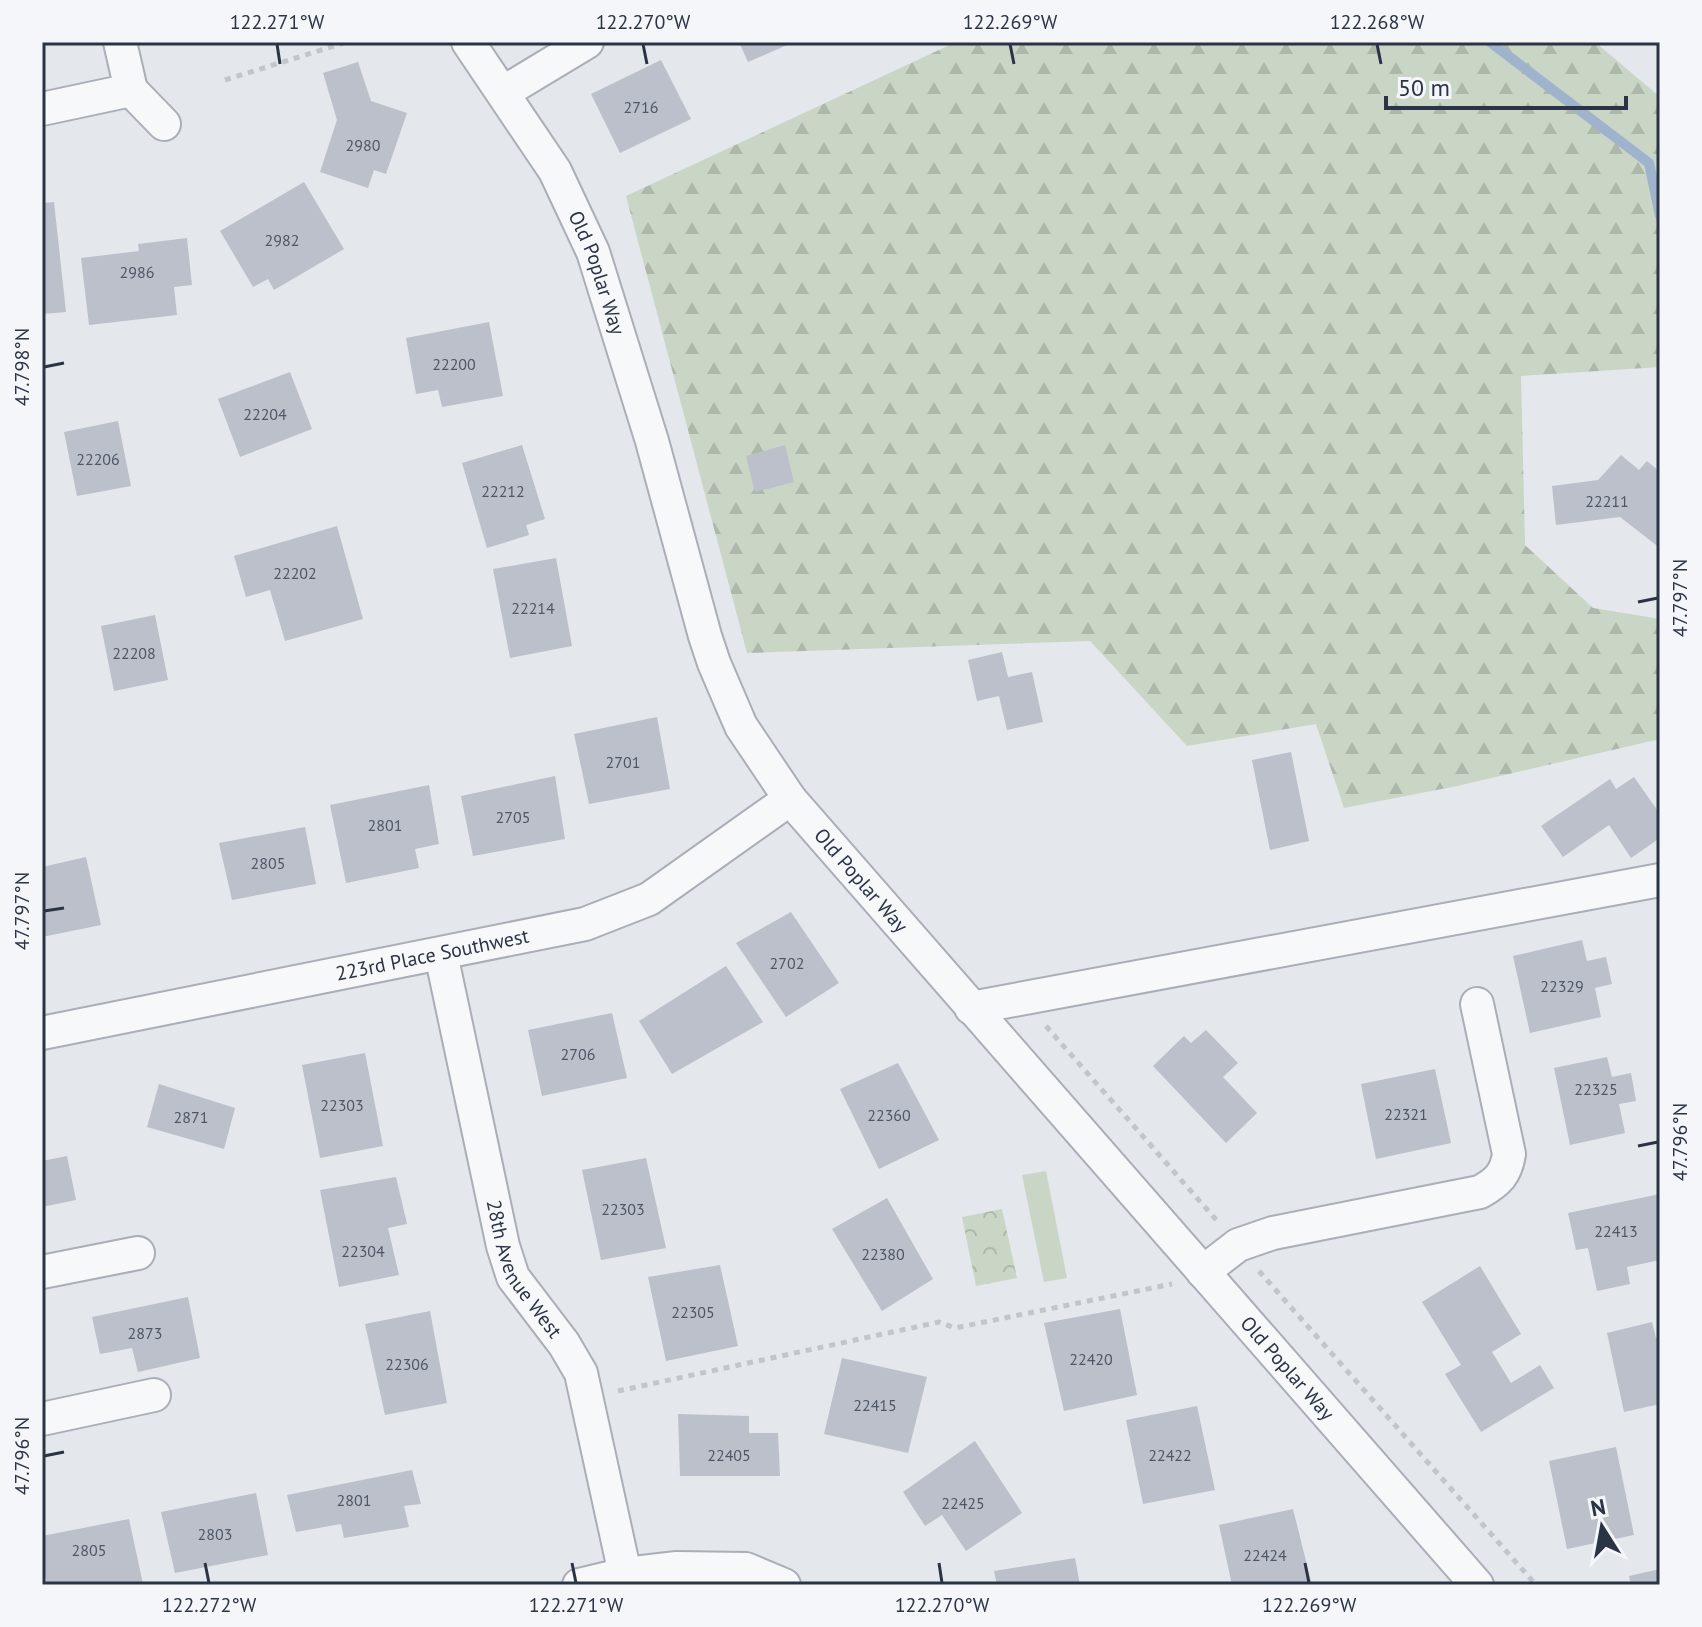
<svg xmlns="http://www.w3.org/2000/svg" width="1702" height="1627" font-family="'PT Sans',sans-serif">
  <defs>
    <pattern id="forest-firs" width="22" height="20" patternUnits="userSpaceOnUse" patternTransform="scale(2)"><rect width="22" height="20" fill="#c9d6c5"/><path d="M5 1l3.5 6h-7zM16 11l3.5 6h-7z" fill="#adb8ab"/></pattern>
    <pattern id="park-crowns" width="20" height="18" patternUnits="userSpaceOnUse" patternTransform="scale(2)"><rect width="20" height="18" fill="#c9d6c5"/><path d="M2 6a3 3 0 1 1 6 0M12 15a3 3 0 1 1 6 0" fill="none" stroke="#adb8ab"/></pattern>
  </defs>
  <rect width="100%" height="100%" fill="#e4e7ec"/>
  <path fill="url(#forest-firs)" d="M956,42H1595L1660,97V367L1521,376L1525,545L1593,608L1660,619V739L1457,786L1344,808L1316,724L1187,746L1090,641L747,653L626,196Z"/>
  <path fill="url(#park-crowns)" d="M1002,1209L1017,1278L976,1286L962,1217Z"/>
  <path fill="#c9d6c5" d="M1046,1171L1067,1278L1044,1282L1022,1175Z"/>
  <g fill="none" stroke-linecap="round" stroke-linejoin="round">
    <path stroke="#9fb4cc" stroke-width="10" d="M1490,42L1649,163L1660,216"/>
  </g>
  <g fill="#bbc0ca">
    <path d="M739,42H794L748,62Z"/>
    <path d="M661,60L691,119L620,153L591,94Z"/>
    <path d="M358,62L371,101L407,113L386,174L374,170L368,188L320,172L337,120L323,73Z"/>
    <path d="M304,182L344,249L274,290L268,279L253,287L220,231Z"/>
    <path d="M54,202L66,312L42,314V203Z"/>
    <path d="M187,238L192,285L174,287L177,315L89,325L81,258L139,251L138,244Z"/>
    <path d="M489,322L503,396L442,407L438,390L416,394L406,338Z"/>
    <path d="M290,372L312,429L240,457L218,399Z"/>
    <path d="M118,421L131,486L77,496L64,432Z"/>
    <path d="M522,445L545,519L526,525L529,535L487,548L462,463Z"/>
    <path d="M785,445L794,482L755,492L746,456Z"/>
    <path d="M1621,455L1639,470L1647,461L1660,472V548L1620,517L1556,525L1552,486L1598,480Z"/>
    <path d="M337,526L363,619L285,641L270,590L246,597L234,556Z"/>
    <path d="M556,558L572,646L510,658L493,569Z"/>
    <path d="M155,615L168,680L114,691L101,626Z"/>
    <path d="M1002,652L1008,677L1032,672L1043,722L1007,730L999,696L977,701L968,660Z"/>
    <path d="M657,717L670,789L589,804L574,734Z"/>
    <path d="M1291,752L1309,841L1270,850L1252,760Z"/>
    <path d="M555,776L565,839L473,856L461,796Z"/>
    <path d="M1634,777L1660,814V838L1631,858L1609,825L1563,857L1541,826L1610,779L1616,789Z"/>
    <path d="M429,785L439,844L415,849L419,868L346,883L330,805Z"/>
    <path d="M305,827L316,884L232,900L219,843Z"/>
    <path d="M86,857L101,925L42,937V867Z"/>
    <path d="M791,912L839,983L786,1017L736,943Z"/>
    <path d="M1582,940L1587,961L1606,957L1612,984L1595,988L1601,1017L1530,1033L1513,956Z"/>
    <path d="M726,966L763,1022L672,1074L639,1021Z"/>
    <path d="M612,1013L627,1078L542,1096L528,1030Z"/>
    <path d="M1206,1030L1238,1063L1223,1077L1257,1113L1226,1143L1153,1066L1184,1036L1191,1043Z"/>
    <path d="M365,1053L383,1146L320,1158L302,1065Z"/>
    <path d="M1607,1057L1612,1077L1631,1073L1636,1101L1619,1104L1625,1133L1570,1145L1554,1068Z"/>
    <path d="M898,1063L939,1140L879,1169L840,1089Z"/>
    <path d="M1435,1069L1451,1143L1376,1159L1361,1084Z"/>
    <path d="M159,1084L235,1108L224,1149L147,1127Z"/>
    <path d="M67,1156L76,1200L42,1207V1161Z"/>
    <path d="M646,1158L666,1248L601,1260L582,1170Z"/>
    <path d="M396,1177L407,1224L388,1228L399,1275L339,1287L320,1190Z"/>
    <path d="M1660,1194V1260L1627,1267L1630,1284L1597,1291L1588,1248L1576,1250L1568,1213Z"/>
    <path d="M887,1198L933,1279L882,1311L832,1229Z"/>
    <path d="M720,1265L738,1346L666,1361L648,1277Z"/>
    <path d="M1480,1266L1521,1334L1492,1352L1511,1383L1540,1365L1554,1388L1481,1432L1445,1374L1461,1365L1422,1302Z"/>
    <path d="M188,1297L200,1358L138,1372L132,1348L100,1354L92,1317Z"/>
    <path d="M1120,1309L1137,1395L1064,1411L1044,1323Z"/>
    <path d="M430,1311L447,1403L385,1415L365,1324Z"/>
    <path d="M1652,1322L1656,1338L1660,1337V1404L1624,1412L1607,1333Z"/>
    <path d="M842,1358L927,1377L908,1453L824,1434Z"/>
    <path d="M1197,1406L1215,1490L1143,1504L1126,1420Z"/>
    <path d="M678,1414L749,1416V1433H778L780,1476H680Z"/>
    <path d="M975,1441L1022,1513L966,1551L942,1515L925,1526L903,1492Z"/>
    <path d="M1616,1447L1634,1535L1567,1549L1549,1461Z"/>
    <path d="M412,1470L421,1504L404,1506L409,1527L344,1538L341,1524L296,1532L287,1495Z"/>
    <path d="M256,1493L268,1555L175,1573L161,1512Z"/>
    <path d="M1293,1509L1312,1585H1232L1219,1525Z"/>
    <path d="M129,1519L143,1584L47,1585L42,1564V1536Z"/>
    <path d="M1075,1558L1080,1585H997L994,1571Z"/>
    <path d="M1660,1569V1585H1631L1629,1576Z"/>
  </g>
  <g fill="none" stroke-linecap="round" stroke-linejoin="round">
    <g stroke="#a9aeb7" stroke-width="36">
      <g id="minor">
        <path d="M120,42L131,90"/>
        <path id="s1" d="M468,42L555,171L593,252L652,441L705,636L714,663L741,726L790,799L1477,1585"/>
        <path d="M131,90L164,124"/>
        <path d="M504,92L587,42"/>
        <path d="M42,109L131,90"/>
        <path id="s2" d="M441,954L503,1246L513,1277L564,1344L581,1373L625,1574"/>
        <path d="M971,1008L1660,880"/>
        <path id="s3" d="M42,1033L585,924L649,899L790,799"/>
        <path d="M42,1272L138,1253"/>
        <path d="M1203,1272L1238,1245L1273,1233L1480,1192C1498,1182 1506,1174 1509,1154L1477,1004"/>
        <path d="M42,1419L154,1395"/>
        <path d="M579,1585L625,1574L677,1568L746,1569L784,1585"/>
      </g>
    </g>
    <g stroke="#c2c5cb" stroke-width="5" stroke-dasharray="6 6" stroke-linecap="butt">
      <path d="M225,80L347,42"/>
      <path d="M1046,1026L1219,1223"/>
      <path d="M1259,1271L1536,1585"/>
      <path d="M618,1391L939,1322L955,1328L1172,1284"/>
    </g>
    <use href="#minor" stroke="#f7f8fa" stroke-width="32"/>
  </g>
  <path fill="none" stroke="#2b3445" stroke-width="3" d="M277,44L280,64M643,44L647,64M1010,44L1014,64M1377,44L1381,64M44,367L64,363M1638,602L1658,598M44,911L64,908M1638,1146L1658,1142M44,1456L64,1452M205,1563L209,1583M572,1563L576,1583M939,1563L942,1583M1305,1563L1309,1583"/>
  <g text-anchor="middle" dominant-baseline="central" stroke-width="7" stroke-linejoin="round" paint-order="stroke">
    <g font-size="16" fill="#4f5766">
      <text x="641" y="107">2716</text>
      <text x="363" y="145">2980</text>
      <text x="282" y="240">2982</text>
      <text x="137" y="272">2986</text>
      <text x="454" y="364">22200</text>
      <text x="265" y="414">22204</text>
      <text x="98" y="459">22206</text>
      <text x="503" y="491">22212</text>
      <text x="1607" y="501">22211</text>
      <text x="295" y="573">22202</text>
      <text x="533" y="608">22214</text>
      <text x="134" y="653">22208</text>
      <text x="623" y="762">2701</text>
      <text x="513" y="817">2705</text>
      <text x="385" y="825">2801</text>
      <text x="268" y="863">2805</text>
      <text x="787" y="963">2702</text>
      <text x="1562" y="986">22329</text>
      <text x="578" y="1054">2706</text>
      <text x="1596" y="1089">22325</text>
      <text x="342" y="1105">22303</text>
      <text x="1406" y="1114">22321</text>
      <text x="889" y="1115">22360</text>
      <text x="191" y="1117">2871</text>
      <text x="623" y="1209">22303</text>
      <text x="1616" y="1231">22413</text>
      <text x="363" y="1251">22304</text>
      <text x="883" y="1254">22380</text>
      <text x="693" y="1312">22305</text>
      <text x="145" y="1333">2873</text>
      <text x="1091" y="1359">22420</text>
      <text x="407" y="1364">22306</text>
      <text x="875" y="1405">22415</text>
      <text x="729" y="1455">22405</text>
      <text x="1170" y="1455">22422</text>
      <text x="354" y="1500">2801</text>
      <text x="963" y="1503">22425</text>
      <text x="215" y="1534">2803</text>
      <text x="89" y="1550">2805</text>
      <text x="1265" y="1555">22424</text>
    </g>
    <g font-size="20" fill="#2b3445" stroke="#f4f6f9">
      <text stroke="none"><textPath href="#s1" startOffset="266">Old Poplar Way</textPath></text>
      <text stroke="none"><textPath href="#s1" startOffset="938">Old Poplar Way</textPath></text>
      <text stroke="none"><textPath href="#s3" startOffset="398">223rd Place Southwest</textPath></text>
      <text stroke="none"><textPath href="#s2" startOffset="328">28th Avenue West</textPath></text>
      <text stroke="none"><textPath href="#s1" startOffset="1586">Old Poplar Way</textPath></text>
    </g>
  </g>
  <rect width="1702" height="1627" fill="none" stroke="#f4f6f9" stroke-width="88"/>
  <g transform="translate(1602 1527) rotate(349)" stroke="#f4f6f9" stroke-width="6" paint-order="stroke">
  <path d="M0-6L14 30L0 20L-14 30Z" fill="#2b3445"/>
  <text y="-12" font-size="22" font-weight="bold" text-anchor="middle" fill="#2b3445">N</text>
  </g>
  <path d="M1386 96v12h240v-12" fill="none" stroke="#2b3445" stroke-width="4"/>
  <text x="1398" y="96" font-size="24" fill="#2b3445" stroke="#f4f6f9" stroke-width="6" paint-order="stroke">50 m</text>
  <rect x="44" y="44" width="1614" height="1539" fill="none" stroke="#2b3445" stroke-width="3"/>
  <g font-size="20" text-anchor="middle" fill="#2b3445">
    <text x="277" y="29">122.271°W</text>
    <text x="643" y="29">122.270°W</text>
    <text x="1010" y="29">122.269°W</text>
    <text x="1377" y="29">122.268°W</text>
    <text transform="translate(22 367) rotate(-90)" y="7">47.798°N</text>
    <text transform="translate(1680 598) rotate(-90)" y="7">47.797°N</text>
    <text transform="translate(22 911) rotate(-90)" y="7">47.797°N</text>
    <text transform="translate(1680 1142) rotate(-90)" y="7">47.796°N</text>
    <text transform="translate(22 1456) rotate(-90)" y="7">47.796°N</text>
    <text x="209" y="1612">122.272°W</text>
    <text x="576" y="1612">122.271°W</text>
    <text x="942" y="1612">122.270°W</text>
    <text x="1309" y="1612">122.269°W</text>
  </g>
</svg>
